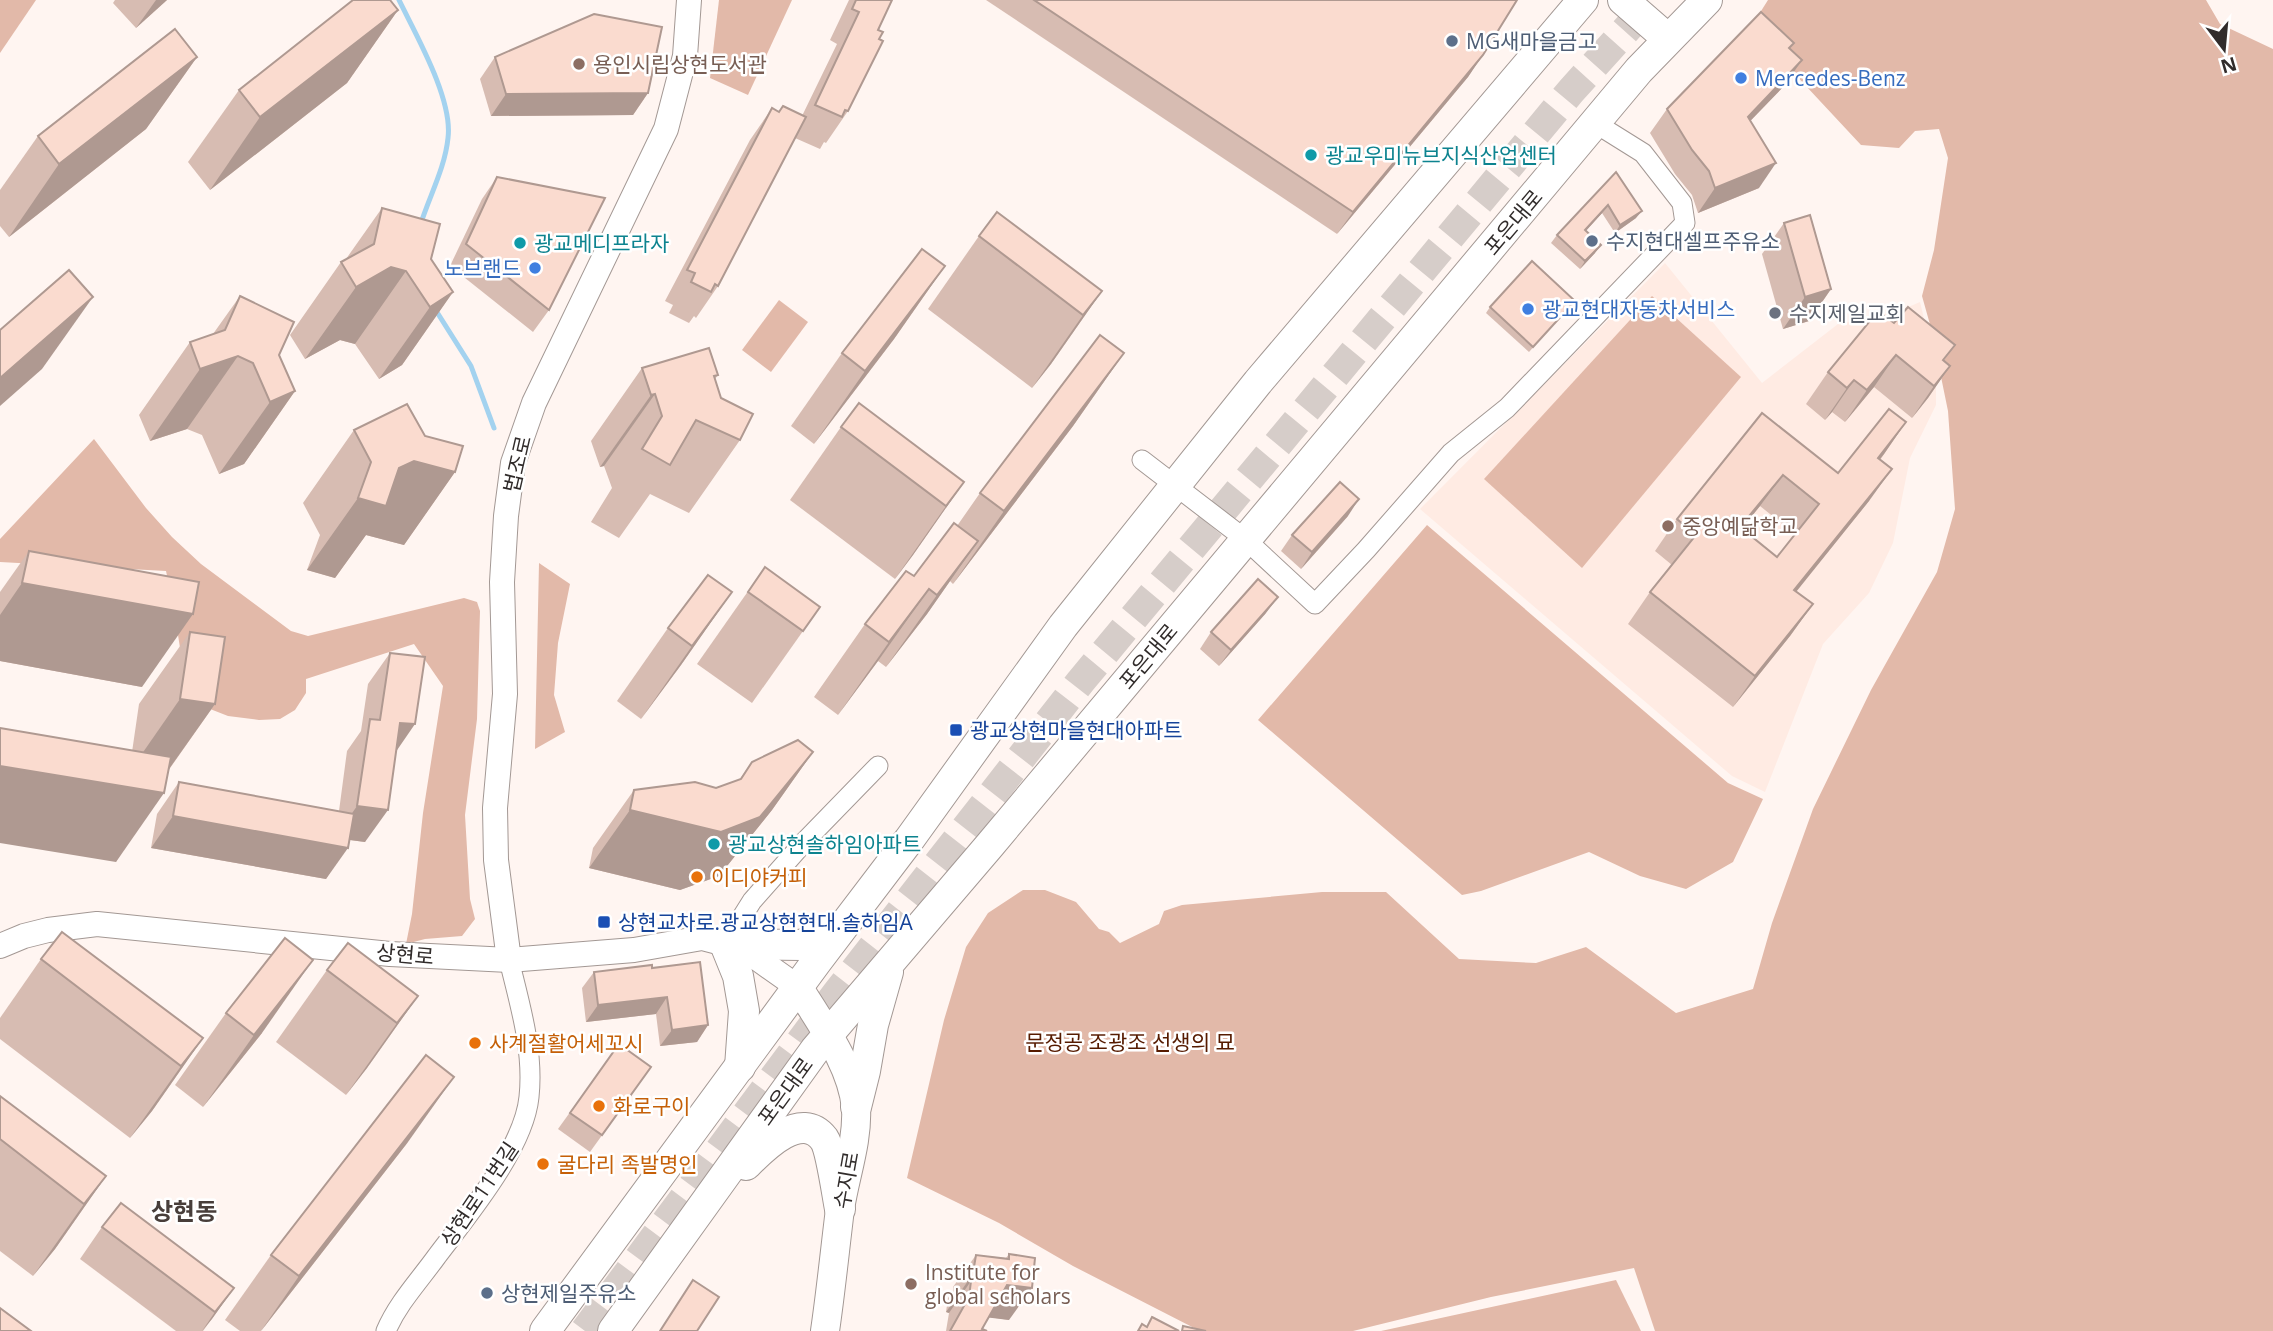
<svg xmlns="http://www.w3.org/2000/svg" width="2273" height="1331" font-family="'Open Sans','Noto Sans KR',sans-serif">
  <rect width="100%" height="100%" fill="#fff5f1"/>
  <path fill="#ffebe3" d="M1665,263L1762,383L1838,324L1899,311L1920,302L1936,367V405L1910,458L1893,543L1869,593L1823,644L1765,792L1732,776L1420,509Z"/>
  <g fill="#e2b9a9">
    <path d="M0,0H36L0,53Z"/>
    <path d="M719,0H792L748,95L710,78Z"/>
    <path d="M1768,0H2206L2220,24L2273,49V1331H1655L1634,1268L1491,1297L1353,1331H1200L1073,1266L999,1223L907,1178L944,1020L966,947L988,913L1023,890H1045L1076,902L1099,929L1109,932L1120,943L1159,924L1164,911L1182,905L1322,892H1386L1459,959L1536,963L1586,947L1676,1013L1753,989L1772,923L1813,809L1871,690L1937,572L1955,509L1948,411L1931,328L1922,296L1934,250L1948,158L1939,129L1915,131L1899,148L1861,145L1751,27Z"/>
    <path d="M1652,296L1741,377L1582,568L1484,479Z"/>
    <path d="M779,300L808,322L771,372L742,350Z"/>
    <path d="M94,439L146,508L172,537L201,564L291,631L308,636L464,598L477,602L480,611L477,719L465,815L470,899L475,919L462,936L425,939L406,944L412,914L423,813L443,686L414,644L306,679V693L295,710L280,719L259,720L228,716L205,707L183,667L173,603L166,571L0,562V539Z"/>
    <path d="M1427,525L1728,783L1763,799L1733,862L1686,889L1640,876L1589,852L1481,891L1462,895L1258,720Z"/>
    <path d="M539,563L570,584L558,643L554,695L565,732L535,749Z"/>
    <path d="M1616,1280L1641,1331H1381Z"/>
  </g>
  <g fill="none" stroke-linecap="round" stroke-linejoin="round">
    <g stroke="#a3d2ef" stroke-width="5">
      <path d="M399,0C416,35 453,99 448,138C445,168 429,197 420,226"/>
      <path d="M435,309L471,366L494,428"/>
    </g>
    <path stroke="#d6cdc9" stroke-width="30" stroke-dasharray="30 15" stroke-linecap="butt" d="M585,1331L837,993L1081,681L1571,91L1653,0"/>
    <g stroke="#a39894" stroke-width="21">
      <g id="minor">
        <path d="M1142,460L1245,539L1315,604L1366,550L1451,453L1507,408L1685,223L1682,203L1643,153L1595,123"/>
        <path d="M725,944L752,901L806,840L878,766"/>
        <path d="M386,1331C398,1303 419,1281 437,1256C468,1215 524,1148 529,1097C534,1051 520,1005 509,960"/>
      </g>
    </g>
    <g stroke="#a39894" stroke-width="26">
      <g id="tertiary">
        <path d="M0,946L24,936L48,930L97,924L390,954L509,960L634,950L702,938L725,944L758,959L799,988"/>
        <path d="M509,960L496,860L495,808L505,694L502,582L506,516L513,463L534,403L666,129L685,56L689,0"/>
      </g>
    </g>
    <g stroke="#a39894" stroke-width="30">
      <path id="secondary" d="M799,988C821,1024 852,1065 856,1108C858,1141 845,1176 840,1209C835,1249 831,1290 825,1331"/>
    </g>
    <g stroke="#a39894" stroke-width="32">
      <g id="primary">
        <path d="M1623,0L1668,39"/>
        <path d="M740,1067L744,1011L738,976L725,944L802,945L839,926"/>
        <path d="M856,1107L865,1071L873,1025L888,972"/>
        <path d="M746,1165C763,1148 801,1109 824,1139C831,1149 837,1194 840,1209"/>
        <path d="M545,1331L817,961L909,840L1063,626L1258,382L1583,0"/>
        <path d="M613,1331L815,1050L990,845L1639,70L1707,0"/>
      </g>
    </g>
    <use href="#minor" stroke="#fff" stroke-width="19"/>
    <use href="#tertiary" stroke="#fff" stroke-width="24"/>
    <use href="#secondary" stroke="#fff" stroke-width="28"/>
    <use href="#primary" stroke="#fff" stroke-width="30"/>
  </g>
  <g fill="#d7bcb2" fill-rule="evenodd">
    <path d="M115,0H167L136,28L113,3Z"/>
    <path d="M849,0H892L878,30L848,111L826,143L824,142L820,149L795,138L718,286L696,318L694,316L689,323L669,313L673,305L665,301L750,140L772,108L779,112L802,116L837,44L830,40Z"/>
    <path d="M986,0H1517L1468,77L1337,234Z"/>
    <path d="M398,10L347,83L210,190L188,162L239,90Z"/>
    <path d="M1790,49L1802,60L1785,85L1750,121L1759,188L1698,213L1692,195L1675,174L1650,133L1667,109Z"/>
    <path d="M197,57L146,129L9,237L0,226V190L38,136Z"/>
    <path d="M495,57L648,93L633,115L491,116L480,79Z"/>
    <path d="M1616,172L1636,218L1615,233L1602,213L1586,231L1595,253L1580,269L1551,243L1557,235Z"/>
    <path d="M497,177L549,310L533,332L450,266L482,199Z"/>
    <path d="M382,208L431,259L453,292L402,365L379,379L355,344L340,340L305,359L290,335L341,262L346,259Z"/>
    <path d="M1784,223L1831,289L1809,321L1783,329L1762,254Z"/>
    <path d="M979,236L1102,291L1051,364L1032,388L928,309Z"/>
    <path d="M945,266L894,339L814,444L791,426L842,353Z"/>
    <path d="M240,296L279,355L295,391L244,464L219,474L202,435L187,429L150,441L139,415L190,342L213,334Z"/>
    <path d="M1575,301L1529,352L1486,313L1490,307Z"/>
    <path d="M1894,323L1955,345L1944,361L1950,366L1928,398L1912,418L1874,387L1845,422L1832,412L1825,420L1806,404L1828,372Z"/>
    <path d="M1124,353L1073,426L953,584L950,581L927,614L886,667L878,661L838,715L814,697L865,624L914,576L957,526L980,493Z"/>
    <path d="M642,368L718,375L715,379L721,398L740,440L689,513L650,494L619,538L591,522L612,488L604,466L600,467L591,441Z"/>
    <path d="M1762,413L1838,473L1906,422L1880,460L1869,501L1796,591L1813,604L1790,636L1733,707L1628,624L1650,592L1672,565L1655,551L1677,519ZM1760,506L1795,534L1777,557L1742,528Z"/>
    <path d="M841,427L964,482L913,555L895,579L790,500Z"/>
    <path d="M354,430L425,436L455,472L404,545L366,535L335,578L307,570L320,535L303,503Z"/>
    <path d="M1348,516L1301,569L1281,551L1292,535Z"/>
    <path d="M29,551L142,687L0,661V592Z"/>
    <path d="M765,567L820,607L752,703L697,664Z"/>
    <path d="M732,592L681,665L641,719L617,701L668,628Z"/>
    <path d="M1266,613L1219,666L1200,649L1211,632Z"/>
    <path d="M190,632L215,704L168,771L116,862L139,704Z"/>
    <path d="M390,653L396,751L365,842L350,840L326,879L151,848L157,814L179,782L339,811L347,751L361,731L368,684Z"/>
    <path d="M813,752L772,810L719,876L680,890L589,868L593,848L634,790L716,788L739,780L752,762Z"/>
    <path d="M41,959L203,1038L152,1111L130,1138L0,1039V1018Z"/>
    <path d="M652,968L708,1025L697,1042L660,1046L656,1014L586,1022L582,988L594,972Z"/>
    <path d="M327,970L418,996L367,1068L346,1095L276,1042Z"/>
    <path d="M226,1013L262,1033L203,1107L175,1085Z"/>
    <path d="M619,1044L651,1067L590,1152L558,1129Z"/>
    <path d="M0,1096L106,1176L55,1249L33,1276L0,1251Z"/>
    <path d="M408,1142L261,1331H240L225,1320L271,1255Z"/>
    <path d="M102,1227L234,1288L203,1331H176L80,1259Z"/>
    <path d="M1009,1254V1320L989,1317L982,1329L987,1331H946L949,1313L946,1312L948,1298L953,1291V1287L976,1255L1006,1258Z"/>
  </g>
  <g fill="#af9991">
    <path d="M156,0H167L136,28Z"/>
    <path d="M398,10L347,83L210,190L260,117Z"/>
    <path d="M1483,55L1468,77L1337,234L1353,212Z"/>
    <path d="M197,57L146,129L9,237L59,164Z"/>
    <path d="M1802,60L1785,85L1731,141L1748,117Z"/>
    <path d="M648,93L633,115L491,116L506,94Z"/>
    <path d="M1776,163L1759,188L1698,213L1715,188Z"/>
    <path d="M1608,205L1602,213L1579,238L1585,230Z"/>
    <path d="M1642,211L1636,218L1615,233L1620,225Z"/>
    <path d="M1601,245L1595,253L1580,269L1585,261Z"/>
    <path d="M945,266L894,339L814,444L865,371Z"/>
    <path d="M391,267L406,271L355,344L340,340L305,359L356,287Z"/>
    <path d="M1831,289L1809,321L1783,329L1805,297Z"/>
    <path d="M1102,291L1051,364L1032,388L1083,315Z"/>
    <path d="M453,292L402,365L379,379L430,307Z"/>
    <path d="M93,297L42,369L0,406V378Z"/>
    <path d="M1124,353L1073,426L953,584L1004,511Z"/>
    <path d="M1896,355L1874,387L1845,422L1867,390Z"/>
    <path d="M238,356L187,429L150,441L200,369Z"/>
    <path d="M1950,366L1928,398L1912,418L1934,386Z"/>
    <path d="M1854,380L1832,412L1825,420L1847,388Z"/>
    <path d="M295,391L244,464L219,474L270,402Z"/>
    <path d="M655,394L604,466L600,467L651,395Z"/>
    <path d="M1906,422L1884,454L1855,490L1878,458Z"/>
    <path d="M414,461L455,472L404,545L366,535L335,578L307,570L358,498L399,468Z"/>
    <path d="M1892,469L1869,501L1772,622L1794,590Z"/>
    <path d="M1783,475L1760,506L1718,558L1740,527Z"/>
    <path d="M964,482L913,555L895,579L946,506Z"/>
    <path d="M1359,499L1348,516L1301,569L1312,552Z"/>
    <path d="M978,541L927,614L886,667L937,595Z"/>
    <path d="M22,583L193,614L142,687L0,661V615Z"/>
    <path d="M929,589L878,661L838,715L889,642Z"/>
    <path d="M732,592L681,665L641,719L692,646Z"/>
    <path d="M1278,597L1266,613L1219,666L1231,650Z"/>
    <path d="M1813,604L1790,636L1733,707L1755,676Z"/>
    <path d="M180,699L215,704L164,776L130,771Z"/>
    <path d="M400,723L415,724L393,756Z"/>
    <path d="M813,752L772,810L719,876L680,890L589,868L630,810L721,832Z"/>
    <path d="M0,766L164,793L116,862L0,843Z"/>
    <path d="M357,806L388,810L365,842L335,838Z"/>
    <path d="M173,816L348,848L326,879L151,848Z"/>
    <path d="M313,960L262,1033L203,1107L254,1035Z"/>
    <path d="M418,996L367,1068L346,1095L397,1023Z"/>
    <path d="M667,997L656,1014L586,1022L598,1005Z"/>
    <path d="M708,1025L697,1042L660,1046L672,1030Z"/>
    <path d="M203,1038L152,1111L130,1138L181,1066Z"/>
    <path d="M454,1077L408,1142L261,1331L299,1276Z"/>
    <path d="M106,1176L55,1249L33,1276L84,1204Z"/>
    <path d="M968,1281H971L949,1313L946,1312Z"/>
    <path d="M1007,1285L1032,1288L1009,1320L984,1317Z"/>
    <path d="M234,1288L212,1319L202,1331L215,1312Z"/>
  </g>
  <g fill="#fadbcf" stroke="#af9991" stroke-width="2" fill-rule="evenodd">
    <path d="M353,0H390L398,10L260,117L239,90Z"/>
    <path d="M856,0H892L878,30L883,32L879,39L883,41L848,111L845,110L842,117L815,105L859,12L852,9Z"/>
    <path d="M1034,0H1517L1483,55L1353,212Z"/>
    <path d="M1761,12L1794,43L1789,48L1802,60L1748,117L1776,163L1715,188L1709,171L1692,150L1667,109Z"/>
    <path d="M594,14L662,27L648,93L506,94L495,57Z"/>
    <path d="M175,29L197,57L59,164L38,136Z"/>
    <path d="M783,106L806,117L718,286L715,284L711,292L691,282L695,273L687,270L772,108L779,112Z"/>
    <path d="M1616,172L1642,211L1620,225L1608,205L1585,230L1601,245L1585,261L1557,235Z"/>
    <path d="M497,177L605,198L549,310L466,244Z"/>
    <path d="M382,208L440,224L431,259L453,292L430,307L406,271L391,267L356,287L341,262L374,244Z"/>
    <path d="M997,212L1102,291L1083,315L979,236Z"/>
    <path d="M1810,215L1831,289L1805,297L1784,223Z"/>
    <path d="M922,249L945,266L865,371L842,353Z"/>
    <path d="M1532,261L1575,301L1533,347L1490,307Z"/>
    <path d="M69,270L93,297L0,378V330Z"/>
    <path d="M240,296L294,322L279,355L295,391L270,402L253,363L238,356L200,369L190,342L225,330Z"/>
    <path d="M1908,307L1955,345L1943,360L1950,366L1934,386L1896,355L1867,390L1854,380L1847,388L1828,372L1878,311L1894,323Z"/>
    <path d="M1100,335L1124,353L1004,511L980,493Z"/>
    <path d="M709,348L718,375L714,376L721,398L753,414L740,440L696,420L670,465L642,449L662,416L655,394L651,395L642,368Z"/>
    <path d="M859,403L964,482L946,506L841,427Z"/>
    <path d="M407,404L425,436L463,446L455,472L414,461L399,468L386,506L358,498L371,462L354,430Z"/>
    <path d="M1889,409L1906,422L1878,458L1892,469L1794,590L1813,604L1755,676L1650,592L1696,535L1677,519L1762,413L1838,473ZM1783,475L1819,504L1777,557L1740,527Z"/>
    <path d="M1340,482L1359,499L1312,552L1292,535Z"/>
    <path d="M954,523L978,541L937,595L929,589L889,642L865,624L906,571L914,576Z"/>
    <path d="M29,551L199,582L193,614L22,583Z"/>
    <path d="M765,567L820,607L803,631L748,592Z"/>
    <path d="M708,575L732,592L692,646L668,628Z"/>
    <path d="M1258,579L1278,597L1231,650L1211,632Z"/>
    <path d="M190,632L225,637L215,704L180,699Z"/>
    <path d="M390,653L425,657L415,724L400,723L388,810L357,806L370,719L380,720Z"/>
    <path d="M0,728L171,757L164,793L0,766Z"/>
    <path d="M798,740L813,752L760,817L721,832L630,810L634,790L695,782L716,788L741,779L752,762Z"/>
    <path d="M179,782L354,814L348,848L173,816Z"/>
    <path d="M62,932L203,1038L181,1066L41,959Z"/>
    <path d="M285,938L313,960L254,1035L226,1013Z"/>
    <path d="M348,943L418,996L397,1023L327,970Z"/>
    <path d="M700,962L708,1025L672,1030L667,997L598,1005L594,972L652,965V968Z"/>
    <path d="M619,1044L651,1067L602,1135L570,1113Z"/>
    <path d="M426,1055L454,1077L299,1276L271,1255Z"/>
    <path d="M0,1096L106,1176L84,1204L0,1139Z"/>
    <path d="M121,1203L234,1288L215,1312L102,1227Z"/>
    <path d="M1009,1254L1035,1258L1032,1288L1007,1285L982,1329L987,1331H950L969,1297L971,1281H968L970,1266L974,1267L976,1255L1009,1259Z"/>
    <path d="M693,1280L719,1297L697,1331H660Z"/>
    <path d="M0,1308L31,1331H0Z"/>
    <path d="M1152,1317L1179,1331H1138L1142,1324L1147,1327Z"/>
    <path d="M1183,1326L1206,1331H1182Z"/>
  </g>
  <g fill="#5c6f8a" stroke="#fff" stroke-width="2.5">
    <circle cx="1452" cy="41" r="7"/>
    <circle cx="1592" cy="241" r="7"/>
    <circle cx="487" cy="1293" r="7"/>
  </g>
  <g fill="#8d6e63" stroke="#fff" stroke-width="2.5">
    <circle cx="579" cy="64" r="7"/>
    <circle cx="1668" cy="526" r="7"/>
    <circle cx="911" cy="1284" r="7"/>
  </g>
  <g fill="#3f7fe0" stroke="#fff" stroke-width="2.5">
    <circle cx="1741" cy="78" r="7"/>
    <circle cx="535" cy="268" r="7"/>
    <circle cx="1528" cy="309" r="7"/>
  </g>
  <g fill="#0f9aa8" stroke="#fff" stroke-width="2.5">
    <circle cx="1311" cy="155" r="7"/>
    <circle cx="520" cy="243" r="7"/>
    <circle cx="714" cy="844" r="7"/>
  </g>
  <circle fill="#6b7280" stroke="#fff" stroke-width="2.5" cx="1775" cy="313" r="7"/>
  <g fill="#1a4fb4" stroke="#fff" stroke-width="2.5">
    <rect x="949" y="723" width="14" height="14" rx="3.5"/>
    <rect x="597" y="915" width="14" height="14" rx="3.5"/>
  </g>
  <g fill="#e8710a" stroke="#fff" stroke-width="2.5">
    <circle cx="697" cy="877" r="7"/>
    <circle cx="475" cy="1043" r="7"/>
    <circle cx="599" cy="1106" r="7"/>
    <circle cx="543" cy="1164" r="7"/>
  </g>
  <g text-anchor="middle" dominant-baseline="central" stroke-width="5" stroke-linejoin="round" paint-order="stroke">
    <g font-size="21" fill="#4e5e75" stroke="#fff" text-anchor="start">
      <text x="1466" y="41">MG새마을금고</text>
      <text x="1606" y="241">수지현대셀프주유소</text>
      <text x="501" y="1293">상현제일주유소</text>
    </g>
    <g font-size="21" fill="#785e54" stroke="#fff" text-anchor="start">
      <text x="593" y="64">용인시립상현도서관</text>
      <text x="1682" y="526">중앙예닮학교</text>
      <text x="925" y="1272">Institute for<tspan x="925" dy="24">global scholars</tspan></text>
    </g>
    <g font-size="21" fill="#366cbe" stroke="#fff" text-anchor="start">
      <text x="1755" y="78">Mercedes-Benz</text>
      <text x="521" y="268" text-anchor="end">노브랜드</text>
      <text x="1542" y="309">광교현대자동차서비스</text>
    </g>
    <g font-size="21" fill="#0d838f" stroke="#fff" text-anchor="start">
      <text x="1325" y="155">광교우미뉴브지식산업센터</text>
      <text x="534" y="243">광교메디프라자</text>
      <text x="728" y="844">광교상현솔하임아파트</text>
    </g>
    <g font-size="21" fill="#312c2b" stroke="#fff">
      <text transform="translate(1513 222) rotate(-50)">포은대로</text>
      <text transform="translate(517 464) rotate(-77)">법조로</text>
      <text transform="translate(1148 656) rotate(-50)">포은대로</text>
      <text transform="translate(405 954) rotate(5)">상현로</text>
      <text transform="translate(785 1091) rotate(-54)">포은대로</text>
      <text transform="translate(846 1180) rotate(-80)">수지로</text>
      <text transform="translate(479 1194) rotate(-56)">상현로11번길</text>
    </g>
    <g font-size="21" fill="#5b616d" stroke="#fff" text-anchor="start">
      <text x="1789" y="313">수지제일교회</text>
    </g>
    <g font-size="21" fill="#164399" stroke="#fff" text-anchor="start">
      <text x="970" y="730">광교상현마을현대아파트</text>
      <text x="618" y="922">상현교차로.광교상현현대.솔하임A</text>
    </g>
    <g font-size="21" fill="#c56008" stroke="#fff" text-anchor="start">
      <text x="711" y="877">이디야커피</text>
      <text x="489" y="1043">사계절활어세꼬시</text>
      <text x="613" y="1106">화로구이</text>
      <text x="557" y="1164">굴다리 족발명인</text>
    </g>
    <g font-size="21" fill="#561b00" stroke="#fff">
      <text x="1130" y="1042">문정공 조광조 선생의 묘</text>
    </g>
    <g font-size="24" font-weight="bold" fill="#483e3a" stroke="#fff">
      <text x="184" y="1210">상현동</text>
    </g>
  </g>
  <g transform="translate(2224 49) rotate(164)" stroke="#ffffff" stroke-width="5" paint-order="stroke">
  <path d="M0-5L12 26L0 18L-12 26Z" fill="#312c2b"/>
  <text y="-10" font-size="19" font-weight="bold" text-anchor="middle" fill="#312c2b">N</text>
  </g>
</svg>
